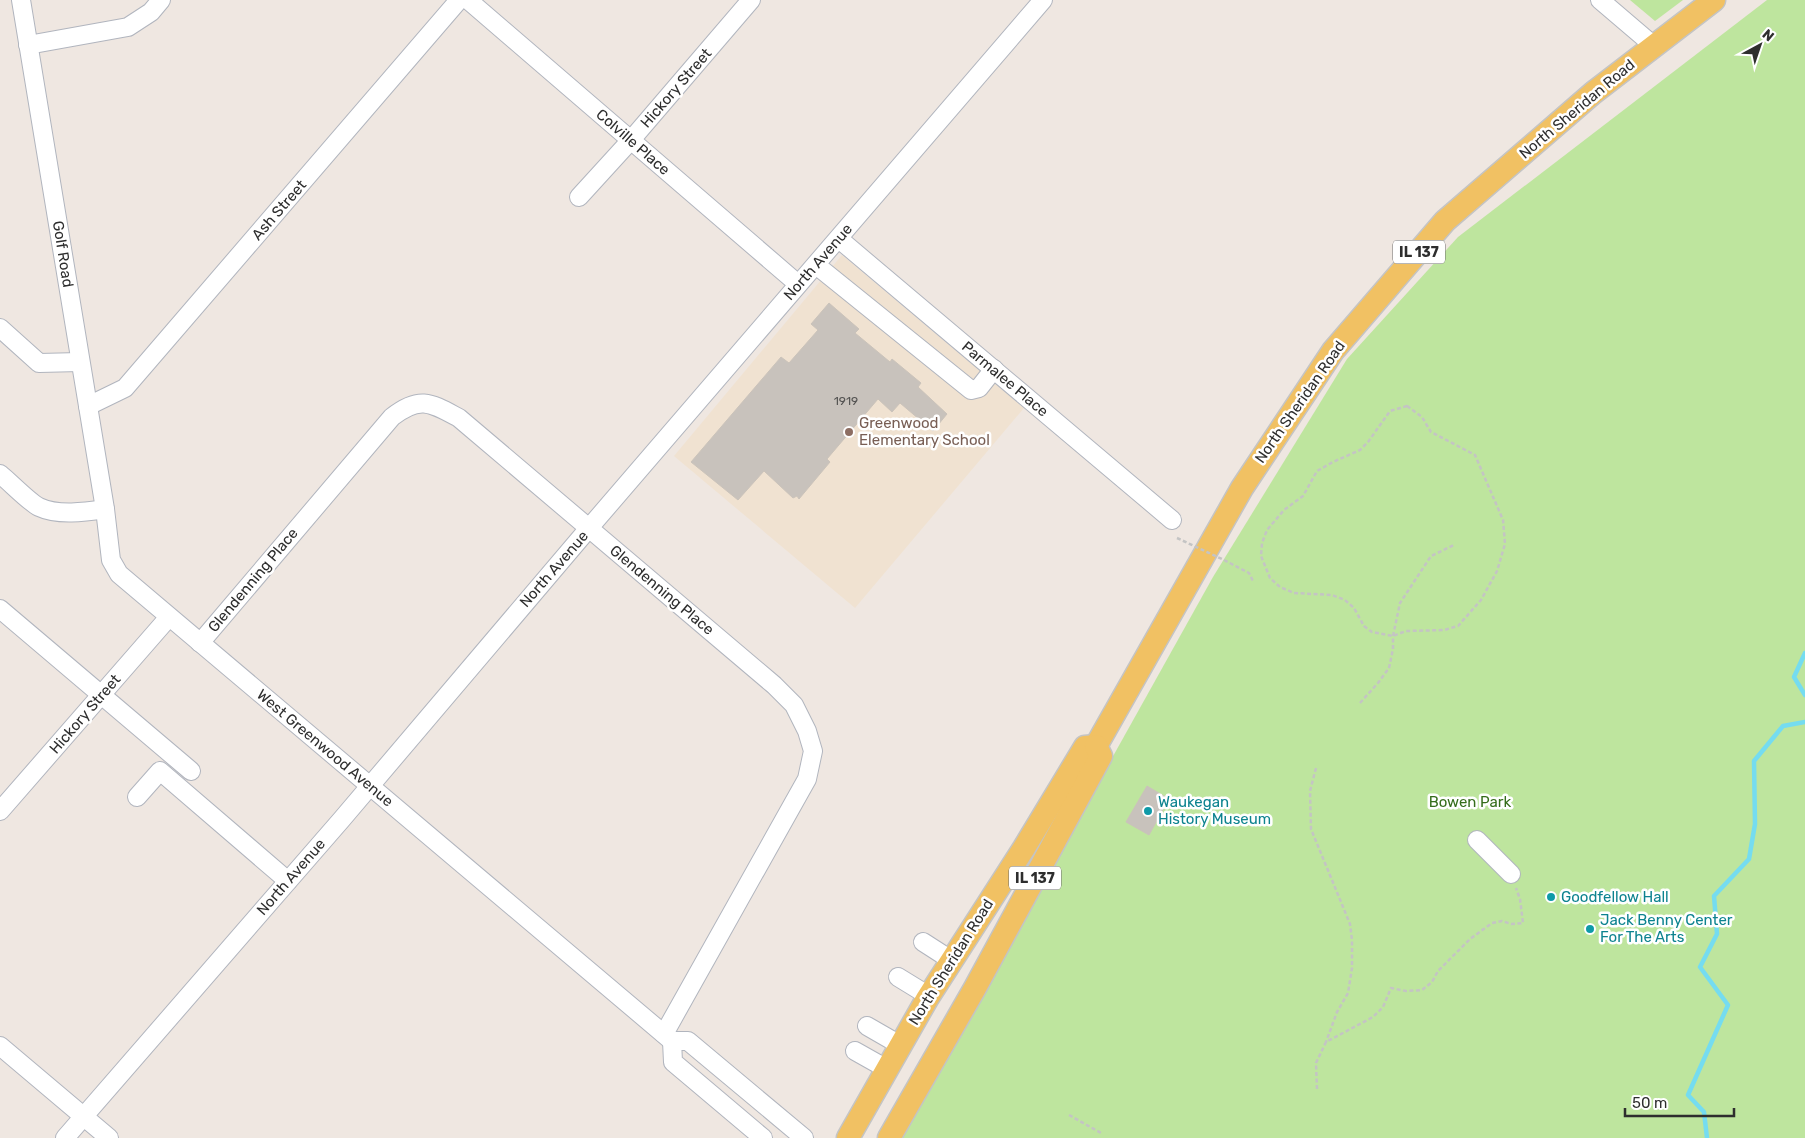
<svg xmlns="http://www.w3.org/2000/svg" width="1805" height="1138" font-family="Rubik,sans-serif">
  <rect width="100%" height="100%" fill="#efe7e1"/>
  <path fill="#f0e2d1" d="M842,255L1024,408L855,608L674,456Z"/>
  <g fill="#bee59e">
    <path d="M1630,0H1683L1655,21Z"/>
    <path d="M1767,0H1805V1138H900L1213,577L1347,359L1458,237Z"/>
  </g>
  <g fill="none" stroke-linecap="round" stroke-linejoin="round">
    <g stroke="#75dcf0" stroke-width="4.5">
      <path d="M1805,653L1794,677L1805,695"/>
      <path d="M1707,1138L1704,1112L1688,1095L1728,1005L1700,967L1717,934L1714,896L1749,859L1755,824L1754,761L1783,726L1805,722"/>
    </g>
  </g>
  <g fill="#c8c2bc" stroke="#cbc3ba">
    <path d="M829,303L859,329L855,333L890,362L892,359L921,383L918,387L947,414L933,431L900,403L892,412L878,399L827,459L830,462L799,499L797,496L793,498L764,471L738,500L691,462L781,357L789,363L818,330L811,324Z"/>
    <path d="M1147,786L1169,799L1149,835L1126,822Z"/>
  </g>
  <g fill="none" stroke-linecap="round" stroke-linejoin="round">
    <g stroke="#b1b5be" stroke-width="20">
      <g id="minor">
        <path d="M21,0L105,509L111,560L119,574L672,1041H688L804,1138"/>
        <path d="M468,0L798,284"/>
        <path d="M1600,0L1654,46"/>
        <path d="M28,45L128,27L151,12L161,0"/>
        <path d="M579,197L631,140L751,0"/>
        <path d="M839,239L1172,520"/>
        <path d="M816,265L971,390L979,388L994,369"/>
        <path d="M0,328L39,363L80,362"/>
        <path d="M88,406L125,388L459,0"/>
        <path d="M0,474C10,482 29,502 39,507C58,516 85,512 105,509"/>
        <path d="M0,609L191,771"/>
        <path d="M200,643L392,417C420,395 431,403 459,418L774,685L794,705L807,731L813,751L807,779L664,1034"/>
        <path d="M137,797L160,771L288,881"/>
        <path d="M0,811L169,617"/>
        <path d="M1477,840L1511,874"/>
        <path d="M923,942L951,960"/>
        <path d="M898,977L929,996"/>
        <path d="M867,1026L900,1045"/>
        <path d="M672,1041L673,1062L763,1138"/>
        <path d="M0,1046L109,1138"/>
        <path d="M855,1051L887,1069"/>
        <path d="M65,1138L342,819L589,528L1043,0"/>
      </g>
    </g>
    <g stroke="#c4c4c4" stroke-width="25">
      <g id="major">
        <path d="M1096,746L1242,488L1333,351L1445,221L1593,93L1714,0"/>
        <path d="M848,1138L927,999L1024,848L1085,747L1096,746"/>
        <path d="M889,1138L975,988L1101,756L1096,746"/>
      </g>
    </g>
    <g stroke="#c4c4c4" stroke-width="2.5" stroke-dasharray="4 2.5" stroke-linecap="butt">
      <path d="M1407,406L1422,417L1431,432L1475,455L1503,520L1505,544L1497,571L1481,600L1458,626L1444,630L1406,631L1393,636L1372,632L1364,626L1354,608L1345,600L1332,595L1294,593L1280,587L1270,578L1261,556L1262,543L1267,530L1284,510L1303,496L1317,471L1333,462L1360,450L1368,442L1390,411Z"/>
      <path d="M1224,560L1249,573L1253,581"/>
      <path d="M1360,703L1378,683L1389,668L1393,649V636L1400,603L1431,556L1454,545"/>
      <path d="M1316,768L1310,791L1311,829L1350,924L1352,940V968L1348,993L1337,1012L1326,1042"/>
      <path d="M1317,1089L1316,1063L1326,1042L1373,1017L1383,1007L1391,988L1406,991L1422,990L1432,982L1438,971L1470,939L1492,923L1502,921L1511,924L1523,923L1520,899L1516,888"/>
      <path d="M1069,1115L1101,1133"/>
    </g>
    <use href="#minor" stroke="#fff" stroke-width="18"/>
    <use href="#major" stroke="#f1c163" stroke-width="22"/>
    <path stroke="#c4c4c4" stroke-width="2.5" stroke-dasharray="4 2.5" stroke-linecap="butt" d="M1177,538L1224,560"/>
  </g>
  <circle fill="#8d6e63" stroke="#fff" stroke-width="2" cx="849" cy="432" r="5"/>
  <g fill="#0f9aa8" stroke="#fff" stroke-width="2">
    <circle cx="1148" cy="811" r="5"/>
    <circle cx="1551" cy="897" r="5"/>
    <circle cx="1590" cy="929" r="5"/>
  </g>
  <g text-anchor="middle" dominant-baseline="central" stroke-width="5" stroke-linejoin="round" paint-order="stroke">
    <g font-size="12" fill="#545352">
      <text x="846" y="401">1919</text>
    </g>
    <g fill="#fff" stroke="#6d6d6d" stroke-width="1">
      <rect x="1393" y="240.5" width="52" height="23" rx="4"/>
      <rect x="1009" y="866.5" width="52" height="23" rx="4"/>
    </g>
    <g font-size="14" font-weight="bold" fill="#2e2e2e">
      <text x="1419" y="252">IL 137</text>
      <text x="1035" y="878">IL 137</text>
    </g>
    <g font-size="15" fill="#2e2e2e" stroke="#fff">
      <text transform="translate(676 88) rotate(-49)">Hickory Street</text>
      <text transform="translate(1577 109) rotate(-40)">North Sheridan Road</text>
      <text transform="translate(633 142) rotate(41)">Colville Place</text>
      <text transform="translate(279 210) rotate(-49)">Ash Street</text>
      <text transform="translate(63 254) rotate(81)">Golf Road</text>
      <text transform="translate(818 262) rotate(-49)">North Avenue</text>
      <text transform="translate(1005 379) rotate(40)">Parmalee Place</text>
      <text transform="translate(1300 402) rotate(-55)">North Sheridan Road</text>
      <text transform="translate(554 569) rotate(-49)">North Avenue</text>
      <text transform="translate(253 580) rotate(-50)">Glendenning Place</text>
      <text transform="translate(662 590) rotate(40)">Glendenning Place</text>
      <text transform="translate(85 714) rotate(-49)">Hickory Street</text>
      <text transform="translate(325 748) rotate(40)">West Greenwood Avenue</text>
      <text transform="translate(291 877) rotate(-49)">North Avenue</text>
      <text transform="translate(951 962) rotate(-58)">North Sheridan Road</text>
    </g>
    <g font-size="15" fill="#785e54" stroke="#fff" text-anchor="start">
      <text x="859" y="423">Greenwood<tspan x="859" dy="17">Elementary School</tspan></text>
    </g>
    <g font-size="15" fill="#0d838f" stroke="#fff" text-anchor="start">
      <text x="1158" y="802">Waukegan<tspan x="1158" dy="17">History Museum</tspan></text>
      <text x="1561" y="897">Goodfellow Hall</text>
      <text x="1600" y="920">Jack Benny Center<tspan x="1600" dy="17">For The Arts</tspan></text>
    </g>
    <g font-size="15" fill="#356d1b" stroke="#fff">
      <text x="1470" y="802">Bowen Park</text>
    </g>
  </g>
  <g transform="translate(1760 45) rotate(40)" stroke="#ffffff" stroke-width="4" paint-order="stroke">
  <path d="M0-4L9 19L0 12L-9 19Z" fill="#2e2e2e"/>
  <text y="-8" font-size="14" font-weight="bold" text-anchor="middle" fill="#2e2e2e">N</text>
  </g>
  <path d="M1625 1108v8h109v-8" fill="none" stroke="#2e2e2e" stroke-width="2.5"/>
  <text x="1632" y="1108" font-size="15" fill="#2e2e2e" stroke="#ffffff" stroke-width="4" paint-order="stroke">50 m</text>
</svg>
